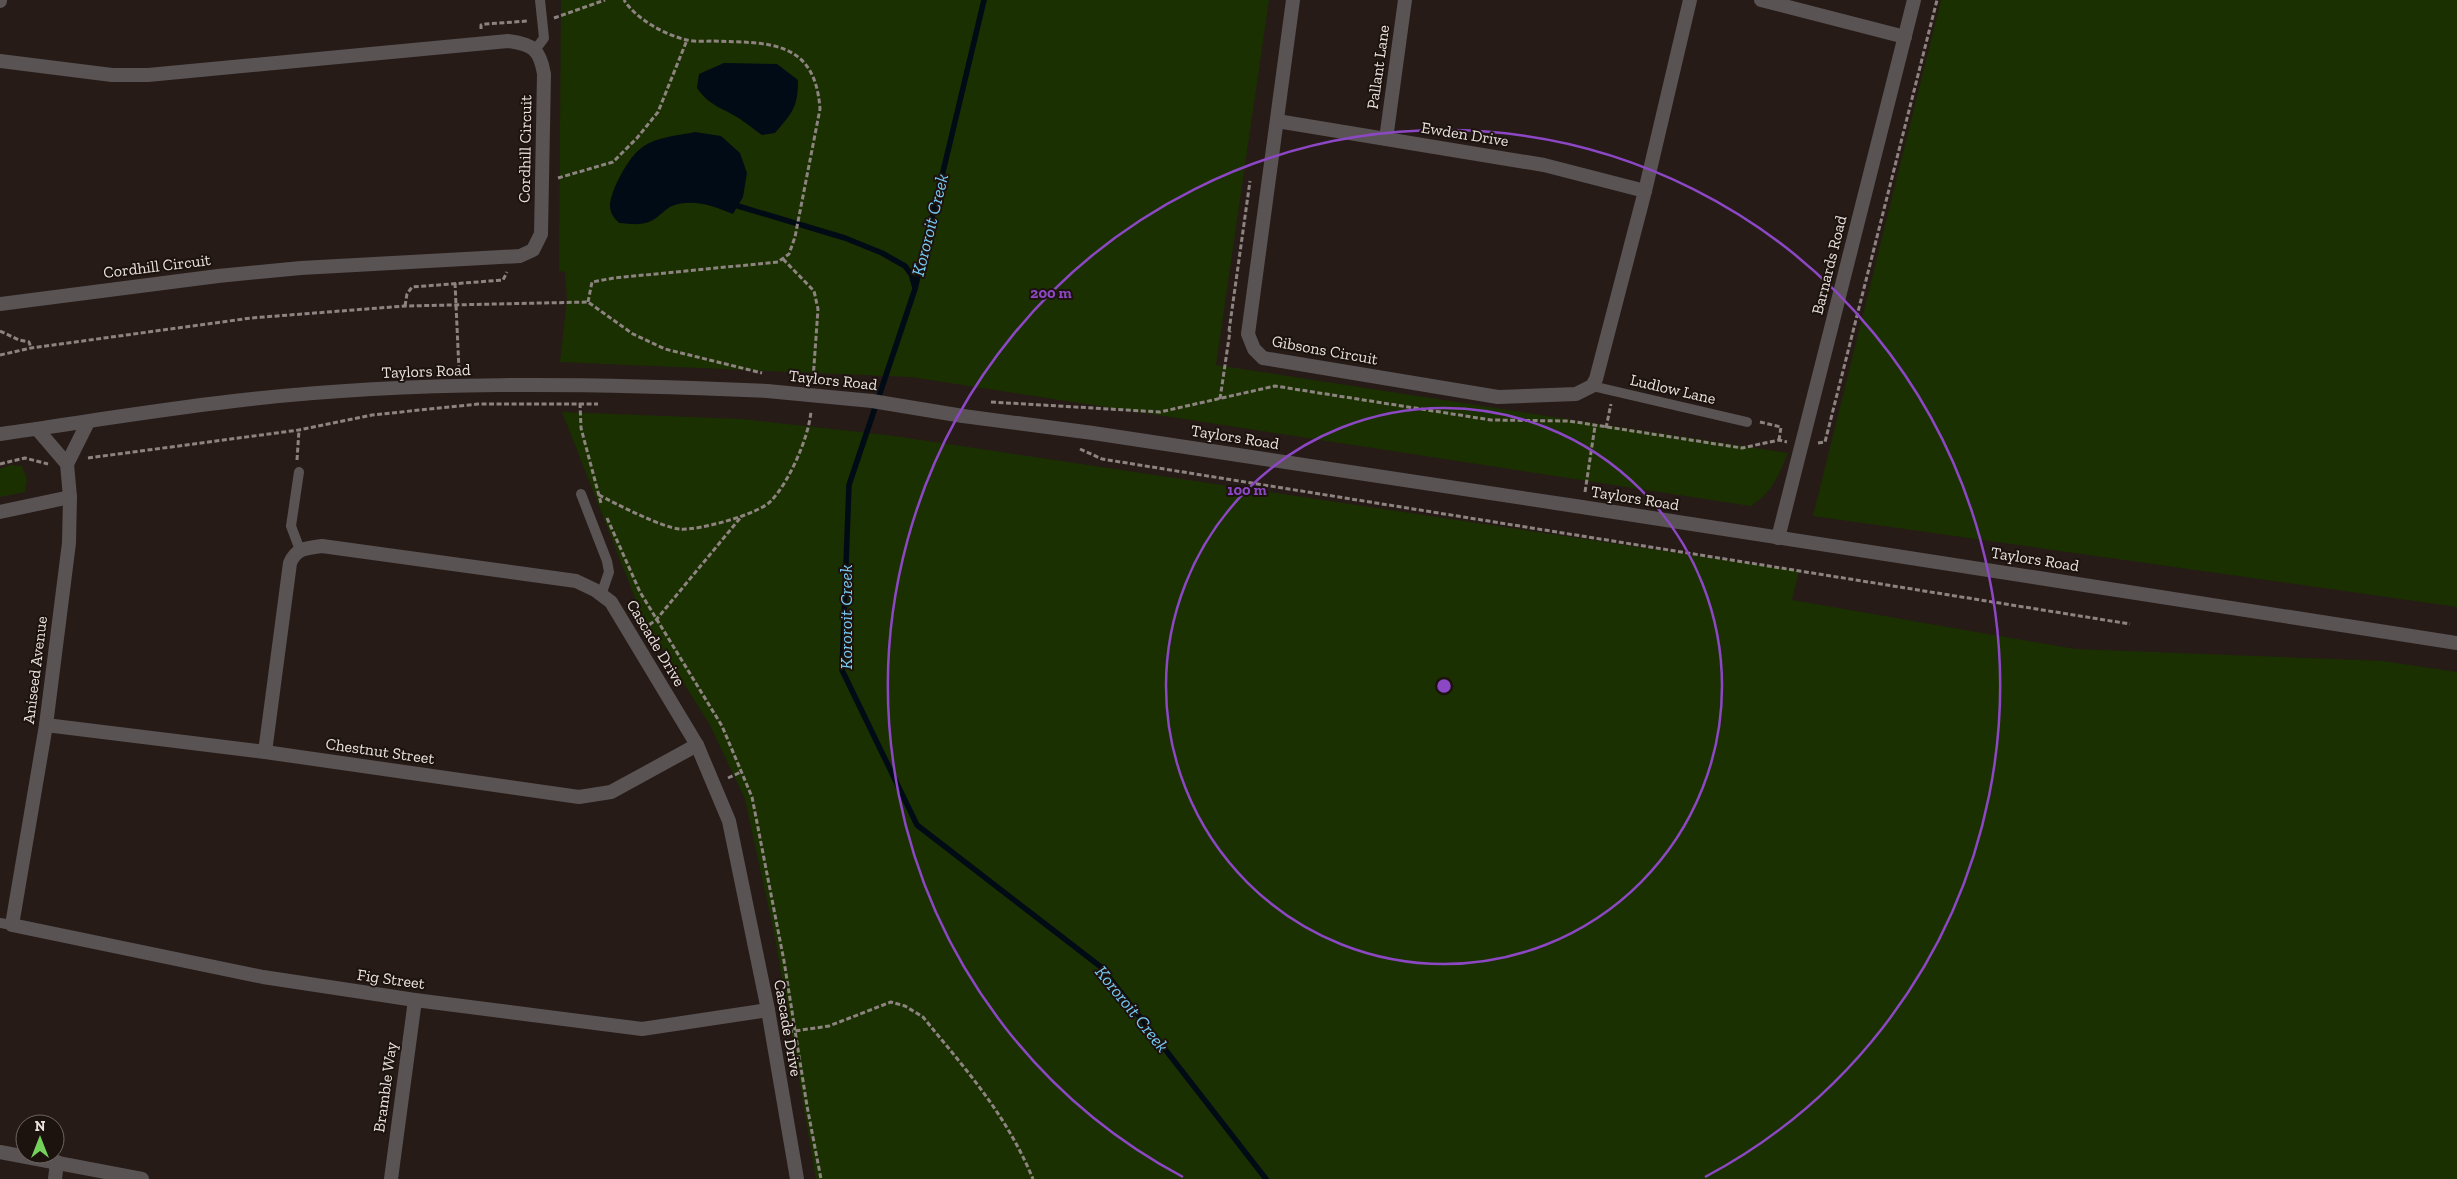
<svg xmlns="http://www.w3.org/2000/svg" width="2457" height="1179" font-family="'Zilla Slab',serif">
  <rect width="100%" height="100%" fill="#261b17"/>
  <g fill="#1b3001">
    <path d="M561,0H1269L1216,365L1788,453C1778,477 1773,491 1751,506L911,377L560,362L567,299L565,272L559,271Z"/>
    <path d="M1941,0H2457V607L1813,516Z"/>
    <path d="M562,412L742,419L887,435L1799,571L1792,600L2075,649L2383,661L2457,672V1179H816L775,937L745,799L710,725L643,618Z"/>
    <path d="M11,465L22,466L27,480L25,492L0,497V469Z"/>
  </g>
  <g fill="#000b16">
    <path d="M724,63L777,64L798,80C798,108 792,113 775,133L762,135C751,127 740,118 728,112C714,105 706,101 697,88L699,74Z"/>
    <path d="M695,132L721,136L740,153L747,173L743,197L733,214C714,206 692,198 672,206C665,209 660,216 653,220C643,226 630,224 619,223C614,218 610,213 610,205C611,190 627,160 639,150C653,137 676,136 695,132Z"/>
  </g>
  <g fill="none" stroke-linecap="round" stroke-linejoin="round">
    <g stroke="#000b16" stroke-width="5.5">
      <path d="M984,0L915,289L849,485L842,670L917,825L1101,967L1266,1179"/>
      <path d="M738,206L845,238L882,253L905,266L911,274L915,288"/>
    </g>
    <g stroke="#8d8380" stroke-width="3" stroke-dasharray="5 2.5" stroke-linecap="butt">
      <path d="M554,18L605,0"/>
      <path d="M481,29V25L486,24L528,21"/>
      <path d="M558,178L613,162L637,138L658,112L687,40"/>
      <path d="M783,259L814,291L818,309L813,380"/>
      <path d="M455,283L459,370"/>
      <path d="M588,302L592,282L614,278L778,262L789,254L795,237L820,109C815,40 770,43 714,41C706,41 696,42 687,40C665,35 636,19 624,0"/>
      <path d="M405,306L407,294L412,287L503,280L507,272"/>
      <path d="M0,331L19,340L29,342L31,348"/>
      <path d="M1229,331L1250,181"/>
      <path d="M0,355L31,348L251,318L405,306L588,302L633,334L665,349L762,373"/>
      <path d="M1220,399L1230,331"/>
      <path d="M991,402L1160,412L1275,386L1491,420L1569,421L1742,448L1779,440L1787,442"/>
      <path d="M580,403L581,428L601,503"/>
      <path d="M1760,422L1781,427L1779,440"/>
      <path d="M1606,428L1611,404"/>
      <path d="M1818,443L1825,442L1937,0"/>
      <path d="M1080,449L1102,459L2130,624"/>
      <path d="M88,458L299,430L372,415L478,404H598"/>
      <path d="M297,460L299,430"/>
      <path d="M0,464L25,458L48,464"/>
      <path d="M1585,492L1595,426"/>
      <path d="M599,495C616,504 663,528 680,529C698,531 759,514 771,501C789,482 809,437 811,411"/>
      <path d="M607,518L640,592L722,726L752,797L784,961L807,1106L821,1179"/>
      <path d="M643,629L656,620L741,517"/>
      <path d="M728,778L741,772"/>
      <path d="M788,1032L829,1026L891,1002L905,1006L923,1017C967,1071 1006,1114 1033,1179"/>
    </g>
    <g stroke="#595354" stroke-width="10">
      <path d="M535,50L544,38L540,0"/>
      <path d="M1592,386L1747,422"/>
      <path d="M299,472L291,526L300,550"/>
      <path d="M581,494L607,561L609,572L601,595"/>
      <path d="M0,923L12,925"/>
    </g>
    <g stroke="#595354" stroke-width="14">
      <path d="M1293,0L1248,334L1254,349L1263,358L1498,397L1576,394L1592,386L1596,379L1645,191L1690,0"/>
      <path d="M1761,0L1905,37"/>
      <path d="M0,1V0"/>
      <path d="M0,61L112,75H148L508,41C532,44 540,49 544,74L541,234L533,250L520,256L301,268L218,276L0,304"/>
      <path d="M1277,121L1544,165L1645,191"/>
      <path d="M1386,139L1405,0"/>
      <path d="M37,429L67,464L70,497L69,543L46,725L12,925L263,977L415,1000L642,1029L768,1010"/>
      <path d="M67,464L88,422"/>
      <path d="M0,512L70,497"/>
      <path d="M1778,538L1914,0"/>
      <path d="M46,725L265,752L579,797L611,792L697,745"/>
      <path d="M265,752L290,563C296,548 307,548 322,546L576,581L595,590L611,602L697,745L729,821L768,1010L797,1179"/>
      <path d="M0,1152L142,1179"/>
      <path d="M55,1179L57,1162"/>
      <path d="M391,1179L415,1000"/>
    </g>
    <g stroke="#595354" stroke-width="14">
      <path d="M963,416L1093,433L1582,507L2457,643"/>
      <path d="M0,434C78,423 156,410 234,401C410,380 590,383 767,391"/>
    </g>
    <path stroke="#595354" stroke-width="14" d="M767,391L872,401L963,416"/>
  </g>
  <g fill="none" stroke="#8c47c4" stroke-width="2.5">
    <circle cx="1444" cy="686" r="278"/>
    <path d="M1183 1177A556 556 0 1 1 1705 1177"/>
  </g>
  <g text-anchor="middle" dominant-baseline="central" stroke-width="4" stroke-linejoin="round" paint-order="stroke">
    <g font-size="16" fill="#eae2df" stroke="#1c120e">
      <text transform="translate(1378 67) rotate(-82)">Pallant Lane</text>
      <text transform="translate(1465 134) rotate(9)">Ewden Drive</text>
      <text transform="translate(525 149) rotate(-89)">Cordhill Circuit</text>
      <text transform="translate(1829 265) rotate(-76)">Barnards Road</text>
      <text transform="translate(157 266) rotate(-7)">Cordhill Circuit</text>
      <text transform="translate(1325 350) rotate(10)">Gibsons Circuit</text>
      <text transform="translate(426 371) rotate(-2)">Taylors Road</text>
      <text transform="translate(833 380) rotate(6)">Taylors Road</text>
      <text transform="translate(1673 389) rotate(13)">Ludlow Lane</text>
      <text transform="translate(1235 437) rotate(9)">Taylors Road</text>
      <text transform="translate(1635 498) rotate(9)">Taylors Road</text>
      <text transform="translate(2035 559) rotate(9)">Taylors Road</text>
      <text transform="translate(656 643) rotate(59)">Cascade Drive</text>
      <text transform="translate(35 670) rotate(-83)">Aniseed Avenue</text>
      <text transform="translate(380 751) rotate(8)">Chestnut Street</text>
      <text transform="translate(391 979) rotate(8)">Fig Street</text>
      <text transform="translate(788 1028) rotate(80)">Cascade Drive</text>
      <text transform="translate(385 1087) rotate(-82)">Bramble Way</text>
    </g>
    <g font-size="18" font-style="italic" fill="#76cbf5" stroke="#1c120e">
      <text transform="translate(930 225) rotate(-76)">Kororoit Creek</text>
      <text transform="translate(846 617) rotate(-90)">Kororoit Creek</text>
      <text transform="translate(1132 1009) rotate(51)">Kororoit Creek</text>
    </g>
  </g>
  <circle cx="1444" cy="686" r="8" fill="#8c47c4" stroke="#1c120e" stroke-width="2.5"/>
  <g font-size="15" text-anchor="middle" font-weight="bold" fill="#8c47c4" stroke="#1c120e" stroke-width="4" stroke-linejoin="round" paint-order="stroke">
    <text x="1051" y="298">200 m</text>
    <text x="1247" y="495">100 m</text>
  </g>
  <g transform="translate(40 1139)"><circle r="24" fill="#1c120e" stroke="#6e6562"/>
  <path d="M0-4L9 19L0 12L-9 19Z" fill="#74d25b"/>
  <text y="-8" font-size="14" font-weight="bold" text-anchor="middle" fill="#eae2df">N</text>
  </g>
</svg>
